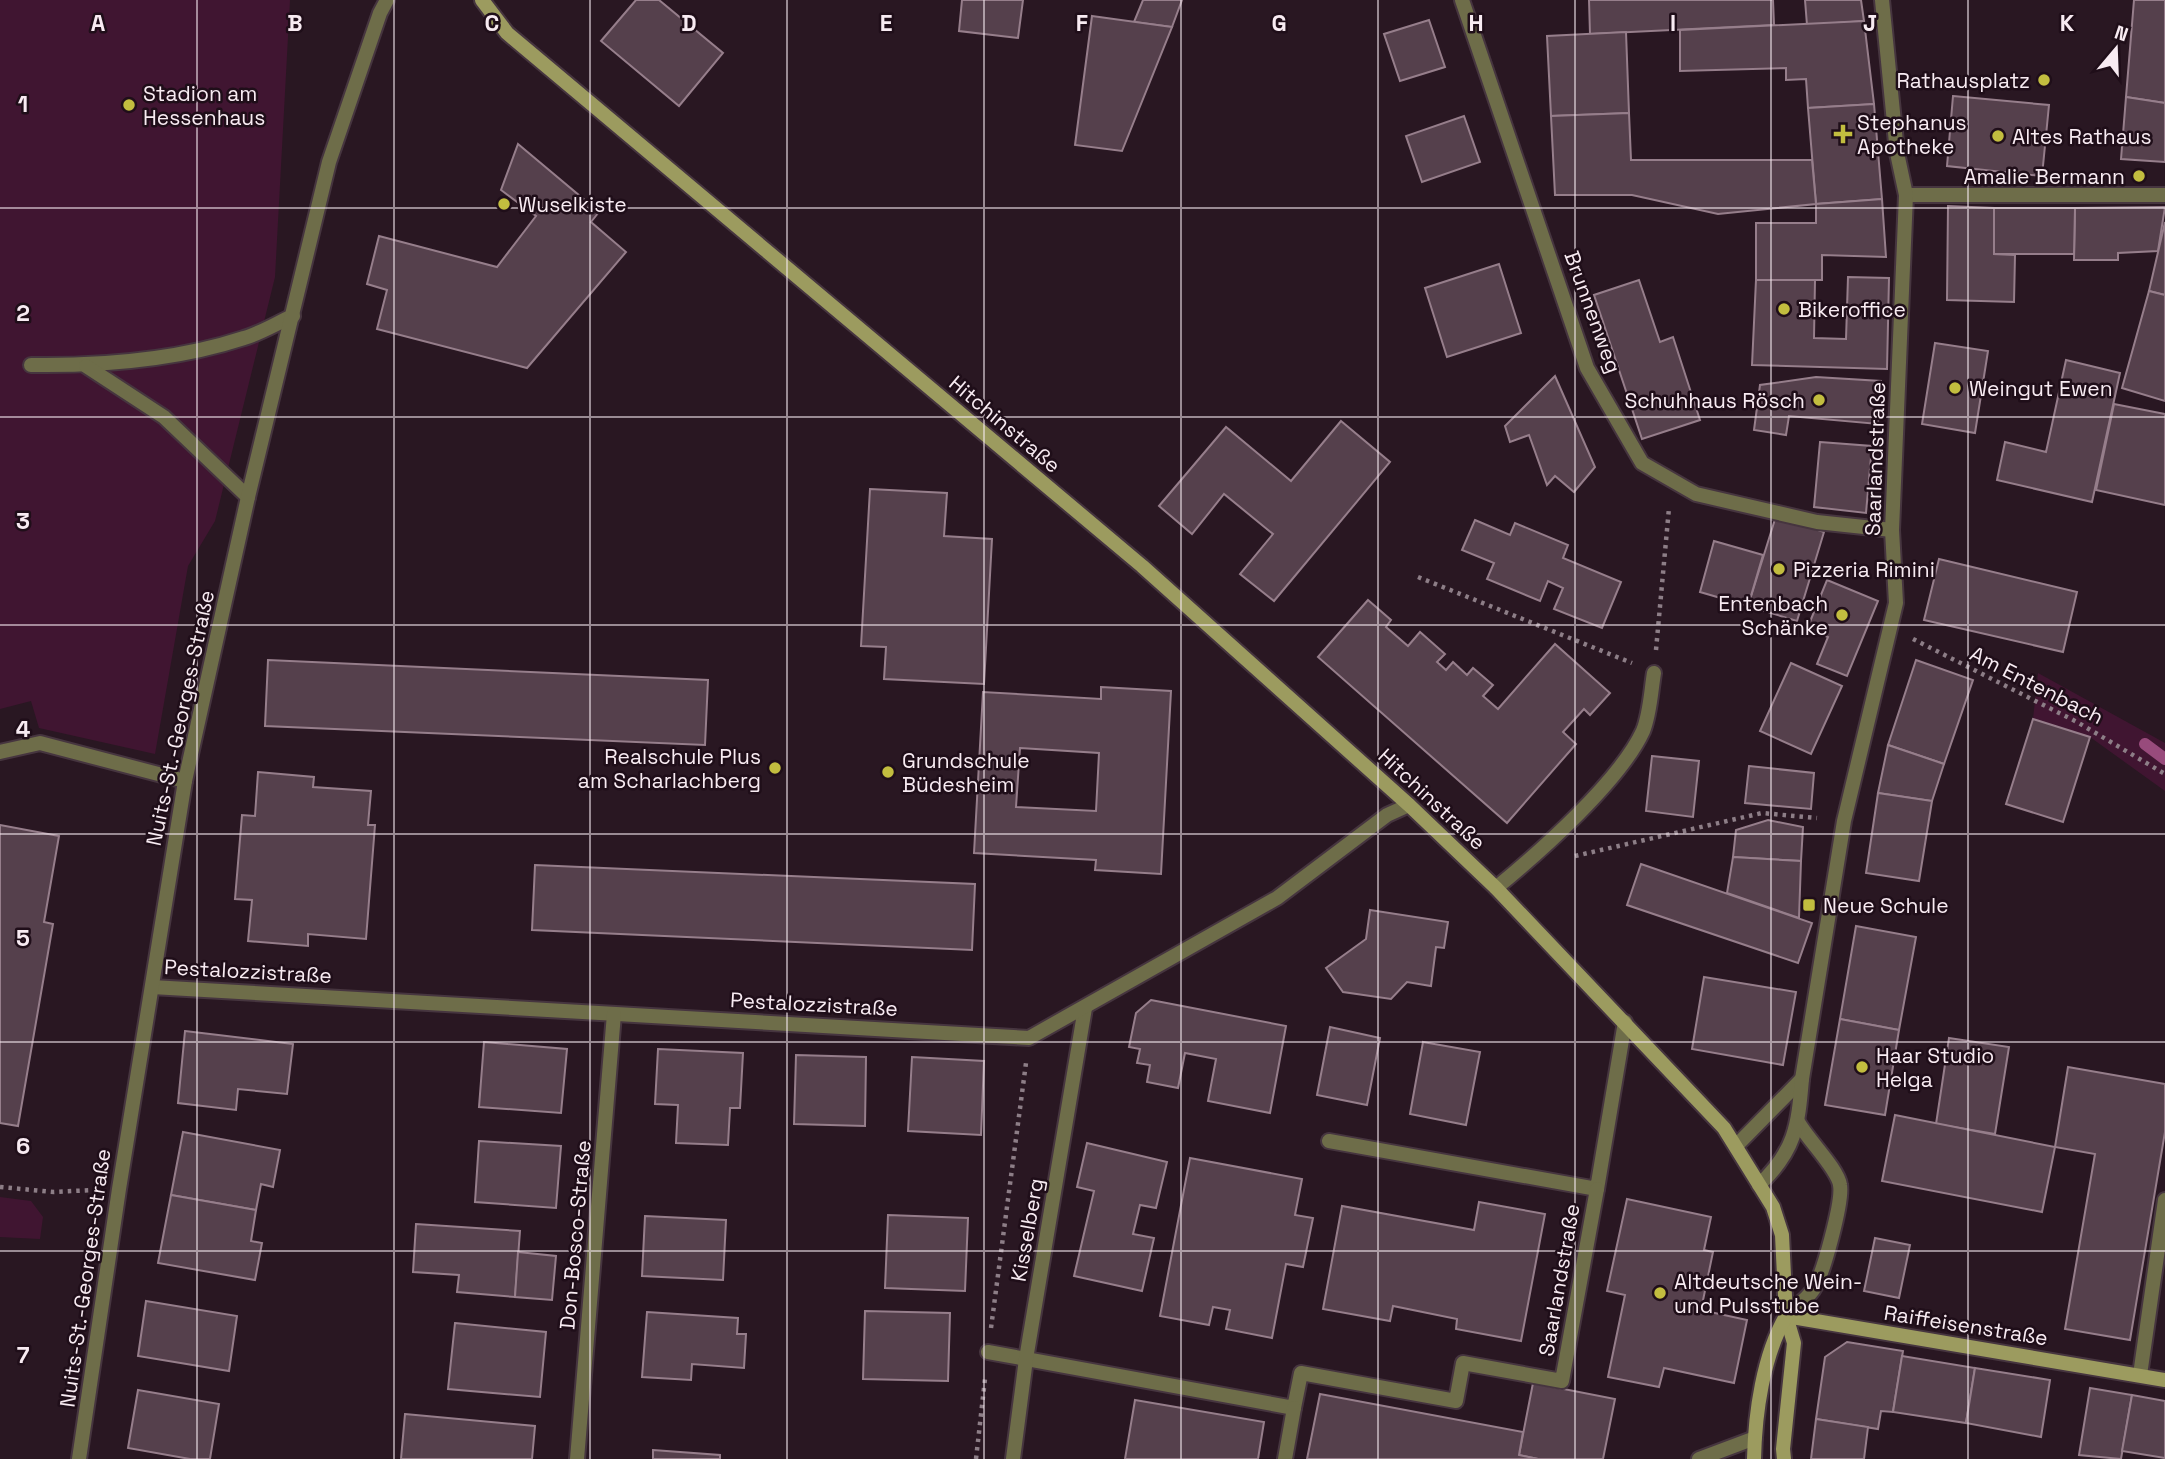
<svg xmlns="http://www.w3.org/2000/svg" width="2165" height="1459" font-family="'Space Grotesk',sans-serif">
  <rect width="100%" height="100%" fill="#291722"/>
  <g fill="#401531">
    <path d="M0,0H290L275,277L215,521L188,566L155,754L39,728L31,701L0,709Z"/>
    <path d="M2038,673L2165,743V791L2090,737L2033,719Z"/>
    <path d="M0,1197L31,1201L43,1217L40,1239L0,1237Z"/>
  </g>
  <g fill="none" stroke-linecap="round" stroke-linejoin="round">
    <path stroke="#984b7c" stroke-width="12" d="M2145,744L2165,759"/>
  </g>
  <g fill="#55404c" stroke="#967e8b" stroke-width="2" fill-rule="evenodd">
    <path d="M636,0H659L723,53L679,106L601,41Z"/>
    <path d="M962,0H1023L1018,38L959,31Z"/>
    <path d="M1143,0H1182L1172,27L1134,22Z"/>
    <path d="M1589,0H1773L1774,25L1590,34Z"/>
    <path d="M1805,0H1861L1864,21L1807,25Z"/>
    <path d="M2134,0H2165V103L2126,97Z"/>
    <path d="M1092,16L1172,27L1122,151L1075,145Z"/>
    <path d="M1429,20L1445,67L1400,81L1384,34Z"/>
    <path d="M1864,21L1874,104L1808,108L1806,79L1786,80V68L1680,71V30Z"/>
    <path d="M1626,32L1629,113L1551,116L1547,36Z"/>
    <path d="M1953,96L2049,105L2042,176L1947,166Z"/>
    <path d="M2126,97L2165,103V162L2121,159Z"/>
    <path d="M1874,104L1882,199L1816,204L1808,108Z"/>
    <path d="M1629,113L1631,160H1812L1816,204L1718,214L1632,195H1555L1551,116Z"/>
    <path d="M1464,116L1480,162L1422,182L1406,136Z"/>
    <path d="M518,144L599,212L591,222L626,252L527,368L377,329L387,290L367,284L379,236L497,267L536,216L501,190Z"/>
    <path d="M1882,199L1886,257L1822,255V280H1756V223H1816V204Z"/>
    <path d="M1948,206L1994,208V254L2015,255L2014,302L1947,300Z"/>
    <path d="M2165,207L2158,251L2118,253V260H2074L2075,208Z"/>
    <path d="M1994,208H2075L2074,254H1994Z"/>
    <path d="M2165,222V295L2149,291Z"/>
    <path d="M1499,264L1521,333L1447,357L1425,288Z"/>
    <path d="M1848,277L1889,278L1887,369L1752,365L1756,280H1815L1814,338L1846,339Z"/>
    <path d="M1639,280L1660,342L1673,337L1700,420L1642,439L1594,295Z"/>
    <path d="M2149,291L2165,295V401L2122,388Z"/>
    <path d="M1935,343L1988,351L1975,433L1922,424Z"/>
    <path d="M2066,360L2120,373L2092,502L1997,480L2005,442L2046,452Z"/>
    <path d="M1555,376L1595,467L1574,492L1555,476L1547,485L1529,435L1510,442L1505,426Z"/>
    <path d="M1816,377L1881,381L1878,424L1789,416L1786,435L1754,430L1760,385Z"/>
    <path d="M2114,404L2165,414V505L2096,490Z"/>
    <path d="M1341,421L1390,462L1274,601L1240,574L1273,534L1224,494L1192,534L1159,506L1226,427L1291,481Z"/>
    <path d="M1820,442L1872,446L1866,513L1814,507Z"/>
    <path d="M870,489L947,493L944,536L992,539L984,684L884,679L886,647L861,646Z"/>
    <path d="M1776,516L1824,532L1797,621L1748,606Z"/>
    <path d="M1475,520L1510,535L1515,523L1568,545L1563,558L1621,582L1602,628L1554,609L1563,588L1548,581L1540,601L1487,579L1494,563L1462,550Z"/>
    <path d="M1714,541L1763,555L1748,606L1700,592Z"/>
    <path d="M1939,559L2077,592L2063,652L1924,620Z"/>
    <path d="M1827,580L1878,601L1847,676L1817,664L1828,637L1807,629Z"/>
    <path d="M1368,600L1391,620L1386,627L1408,646L1420,632L1445,654L1437,662L1446,670L1453,662L1467,675L1473,668L1493,685L1483,696L1498,709L1555,644L1610,693L1590,715L1584,709L1563,732L1576,744L1507,823L1318,657Z"/>
    <path d="M268,660L708,680L705,745L265,726Z"/>
    <path d="M1916,660L1973,680L1944,764L1888,745Z"/>
    <path d="M1791,663L1842,686L1811,754L1760,731Z"/>
    <path d="M1101,687L1171,691L1161,874L1095,870L1096,860L974,853L983,692L1101,699ZM1020,748L1099,753L1096,811L1016,807Z"/>
    <path d="M2033,719L2090,737L2063,822L2006,804Z"/>
    <path d="M1888,745L1944,764L1932,801L1878,793Z"/>
    <path d="M1652,756L1699,761L1693,817L1646,811Z"/>
    <path d="M1749,766L1814,773L1811,809L1745,803Z"/>
    <path d="M258,772L314,777L313,787L371,791L368,825H375L366,939L308,934V946L248,941L252,900L235,899L242,815L255,816Z"/>
    <path d="M1878,793L1932,801L1919,881L1866,873Z"/>
    <path d="M1768,820L1803,827L1801,861L1733,857L1736,830Z"/>
    <path d="M0,825L59,836L44,922L53,924L18,1126L0,1123Z"/>
    <path d="M1733,857L1801,861L1799,918L1727,893Z"/>
    <path d="M1641,864L1812,923L1798,963L1627,905Z"/>
    <path d="M535,865L975,884L972,950L532,930Z"/>
    <path d="M1370,910L1448,922L1444,948L1436,947L1431,986L1407,982L1391,999L1343,992L1326,968L1366,939Z"/>
    <path d="M1856,926L1916,937L1899,1030L1840,1019Z"/>
    <path d="M1704,977L1796,992L1783,1065L1692,1049Z"/>
    <path d="M1151,1000L1286,1026L1270,1113L1208,1101L1216,1059L1185,1053L1178,1088L1147,1082L1150,1065L1137,1063L1140,1049L1129,1047L1136,1013Z"/>
    <path d="M1840,1019L1899,1030L1885,1115L1825,1105Z"/>
    <path d="M1330,1027L1380,1038L1367,1105L1317,1095Z"/>
    <path d="M185,1031L293,1044L287,1094L238,1089L236,1110L178,1103Z"/>
    <path d="M1949,1038L2009,1047L1995,1134L1936,1124Z"/>
    <path d="M484,1042L567,1049L561,1113L479,1107Z"/>
    <path d="M1423,1042L1480,1052L1466,1125L1410,1114Z"/>
    <path d="M658,1049L743,1053L740,1108H730L728,1145L676,1143L678,1105L655,1104Z"/>
    <path d="M796,1055L866,1057L865,1126L794,1124Z"/>
    <path d="M912,1057L984,1061L981,1135L908,1131Z"/>
    <path d="M2068,1067L2165,1084V1132L2130,1340L2065,1329L2095,1154L2055,1147Z"/>
    <path d="M1895,1115L2055,1147L2042,1212L1882,1181Z"/>
    <path d="M183,1132L280,1150L273,1187L261,1184L256,1210L171,1195Z"/>
    <path d="M479,1141L561,1146L556,1208L475,1202Z"/>
    <path d="M1087,1143L1167,1162L1156,1208L1140,1205L1133,1234L1154,1238L1142,1291L1074,1276L1094,1191L1077,1187Z"/>
    <path d="M1190,1158L1302,1179L1295,1215L1313,1218L1303,1267L1286,1264L1272,1338L1226,1329L1230,1310L1213,1307L1209,1325L1160,1316Z"/>
    <path d="M171,1195L256,1210L251,1241L262,1243L255,1280L158,1263Z"/>
    <path d="M1627,1199L1711,1217L1704,1250L1713,1252L1701,1310L1747,1320L1734,1383L1664,1368L1659,1387L1608,1377L1625,1295L1607,1291Z"/>
    <path d="M1479,1202L1545,1214L1521,1341L1456,1329L1457,1319L1393,1306L1390,1321L1323,1309L1342,1206L1474,1230Z"/>
    <path d="M888,1215L968,1218L965,1291L885,1288Z"/>
    <path d="M645,1216L726,1220L723,1280L642,1276Z"/>
    <path d="M416,1224L520,1231L515,1297L457,1292L459,1275L413,1272Z"/>
    <path d="M1875,1238L1910,1245L1899,1298L1864,1291Z"/>
    <path d="M518,1252L556,1256L552,1300L515,1297Z"/>
    <path d="M146,1301L237,1316L229,1371L138,1356Z"/>
    <path d="M865,1311L950,1313L948,1381L863,1379Z"/>
    <path d="M647,1312L738,1318L737,1334H746L744,1368L692,1364L691,1380L642,1377Z"/>
    <path d="M455,1323L546,1332L540,1397L448,1389Z"/>
    <path d="M1847,1342L1903,1351L1893,1412L1881,1411L1878,1429L1816,1419L1825,1357Z"/>
    <path d="M1902,1356L1975,1368L1966,1423L1893,1412Z"/>
    <path d="M1975,1368L2050,1380L2041,1437L1966,1423Z"/>
    <path d="M1533,1383L1615,1399L1603,1459H1538L1519,1455Z"/>
    <path d="M2090,1388L2132,1395L2121,1459L2079,1455Z"/>
    <path d="M138,1390L219,1404L210,1459H190L128,1448Z"/>
    <path d="M1320,1394L1523,1432L1519,1455L1538,1459H1307Z"/>
    <path d="M2132,1395L2165,1401V1458L2122,1451Z"/>
    <path d="M1135,1400L1264,1422L1258,1459H1125Z"/>
    <path d="M405,1414L535,1426L532,1459H401Z"/>
    <path d="M1816,1419L1868,1427L1864,1459H1811Z"/>
    <path d="M653,1450L720,1455V1459H653Z"/>
  </g>
  <g fill="none" stroke-linecap="round" stroke-linejoin="round">
    <g stroke="#46353f" stroke-width="18">
      <g id="lane">
        <path d="M31,365C101,366 177,360 244,338C261,333 277,323 293,316"/>
        <path d="M86,366L164,417L248,497"/>
        <path d="M0,752L40,743L185,781"/>
        <path d="M1496,888C1540,852 1620,781 1643,731C1650,714 1651,691 1654,673"/>
        <path d="M1329,1141L1597,1189L1625,1022"/>
        <path d="M1786,1316C1794,1308 1806,1300 1813,1290C1823,1276 1843,1201 1840,1185C1838,1169 1808,1140 1798,1122"/>
        <path d="M988,1352L1294,1408L1301,1373L1456,1401L1463,1363L1562,1381L1597,1189"/>
        <path d="M2140,1375L2165,1200"/>
        <path d="M1013,1459L1026,1359L1085,1008"/>
        <path d="M1285,1459L1294,1408"/>
        <path d="M1699,1459L1755,1438"/>
      </g>
    </g>
    <g stroke="#46353f" stroke-width="18">
      <g id="street">
        <path d="M1462,0L1587,368L1642,463L1696,494L1817,522L1892,530"/>
        <path d="M1906,195H2165"/>
        <path d="M152,987L1029,1038L1277,898L1387,815L1409,805"/>
        <path d="M1736,1146L1802,1079"/>
        <path d="M1759,1185C1795,1151 1798,1127 1802,1079L1844,821L1896,603L1892,530L1906,195L1897,153L1882,0"/>
        <path d="M79,1459L119,1189L185,781L248,497L329,162L380,13L387,0"/>
        <path d="M577,1459L614,1014"/>
      </g>
    </g>
    <g stroke="#46353f" stroke-width="18">
      <g id="secondary">
        <path d="M482,0L507,33L1142,566L1409,805L1496,888L1724,1128L1773,1207L1782,1235L1786,1316L1794,1343L1783,1449L1784,1459"/>
        <path d="M1786,1316L2165,1380"/>
        <path d="M1754,1459C1755,1413 1763,1356 1786,1316"/>
      </g>
    </g>
    <g stroke="#8d7e87" stroke-width="4.5" stroke-dasharray="3.5 5" stroke-linecap="butt">
      <path d="M1418,577L1632,663"/>
      <path d="M1913,639L2077,722L2165,774"/>
      <path d="M1656,650L1669,508"/>
      <path d="M1575,856L1762,813L1817,818"/>
      <path d="M0,1187L54,1192L93,1190"/>
      <path d="M991,1328L1026,1063"/>
      <path d="M976,1459L985,1379"/>
    </g>
    <use href="#lane" stroke="#6e6d49" stroke-width="14"/>
    <use href="#street" stroke="#6e6d49" stroke-width="14"/>
    <use href="#secondary" stroke="#9c9b5f" stroke-width="14"/>
  </g>
  <path fill="none" stroke="#f8ebf2" stroke-width="2" stroke-opacity="0.55" d="M197,0V1459M394,0V1459M590,0V1459M787,0V1459M984,0V1459M1181,0V1459M1378,0V1459M1575,0V1459M1771,0V1459M1968,0V1459M0,208H2165M0,417H2165M0,625H2165M0,834H2165M0,1042H2165M0,1251H2165"/>
  <g fill="#c2bd3f" stroke="#1f0e19" stroke-width="2.5">
    <circle cx="2044" cy="80" r="7"/>
    <circle cx="129" cy="105" r="7"/>
    <path d="M1839.5 123.5h7v7h7v7h-7v7h-7v-7h-7v-7h7z"/>
    <circle cx="1998" cy="136" r="7"/>
    <circle cx="2139" cy="176" r="7"/>
    <circle cx="504" cy="204" r="7"/>
    <circle cx="1784" cy="309" r="7"/>
    <circle cx="1955" cy="388" r="7"/>
    <circle cx="1819" cy="400" r="7"/>
    <circle cx="1779" cy="569" r="7"/>
    <circle cx="1842" cy="615" r="7"/>
    <circle cx="775" cy="768" r="7"/>
    <circle cx="888" cy="772" r="7"/>
    <rect x="1802" y="898" width="14" height="14" rx="3.5"/>
    <circle cx="1862" cy="1067" r="7"/>
    <circle cx="1660" cy="1293" r="7"/>
  </g>
  <g text-anchor="middle" dominant-baseline="central" stroke-width="5" stroke-linejoin="round" paint-order="stroke">
    <g font-size="21" fill="#f8ebf2" stroke="#1f0e19" text-anchor="start">
      <text x="2030" y="80" text-anchor="end">Rathausplatz</text>
      <text x="143" y="93">Stadion am<tspan x="143" dy="24">Hessenhaus</tspan></text>
      <text x="1857" y="122">Stephanus<tspan x="1857" dy="24">Apotheke</tspan></text>
      <text x="2012" y="136">Altes Rathaus</text>
      <text x="2125" y="176" text-anchor="end">Amalie Bermann</text>
      <text x="518" y="204">Wuselkiste</text>
      <text x="1798" y="309">Bikeroffice</text>
      <text x="1969" y="388">Weingut Ewen</text>
      <text x="1805" y="400" text-anchor="end">Schuhhaus Rösch</text>
      <text x="1793" y="569">Pizzeria Rimini</text>
      <text x="1828" y="603" text-anchor="end">Entenbach<tspan x="1828" dy="24">Schänke</tspan></text>
      <text x="761" y="756" text-anchor="end">Realschule Plus<tspan x="761" dy="24">am Scharlachberg</tspan></text>
      <text x="902" y="760">Grundschule<tspan x="902" dy="24">Büdesheim</tspan></text>
      <text x="1823" y="905">Neue Schule</text>
      <text x="1876" y="1055">Haar Studio<tspan x="1876" dy="24">Helga</tspan></text>
      <text x="1674" y="1281">Altdeutsche Wein-<tspan x="1674" dy="24">und Pulsstube</tspan></text>
    </g>
    <g font-size="21" fill="#f8ebf2" stroke="#1f0e19">
      <text transform="translate(1593 312) rotate(70)">Brunnenweg</text>
      <text transform="translate(1005 424) rotate(40)">Hitchinstraße</text>
      <text transform="translate(1875 459) rotate(-88)">Saarlandstraße</text>
      <text transform="translate(2037 685) rotate(27)">Am Entenbach</text>
      <text transform="translate(180 718) rotate(-78)">Nuits-St.-Georges-Straße</text>
      <text transform="translate(1432 799) rotate(43)">Hitchinstraße</text>
      <text transform="translate(248 971) rotate(3)">Pestalozzistraße</text>
      <text transform="translate(814 1004) rotate(3)">Pestalozzistraße</text>
      <text transform="translate(1027 1230) rotate(-80)">Kisselberg</text>
      <text transform="translate(575 1235) rotate(-85)">Don-Bosco-Straße</text>
      <text transform="translate(85 1278) rotate(-82)">Nuits-St.-Georges-Straße</text>
      <text transform="translate(1559 1280) rotate(-80)">Saarlandstraße</text>
      <text transform="translate(1966 1325) rotate(9)">Raiffeisenstraße</text>
    </g>
  </g>
  <g font-size="23" text-anchor="middle" font-weight="bold" fill="#f8ebf2" stroke="#1f0e19" stroke-width="5" stroke-linejoin="round" paint-order="stroke">
    <text x="98" y="31">A</text>
    <text x="295" y="31">B</text>
    <text x="492" y="31">C</text>
    <text x="689" y="31">D</text>
    <text x="886" y="31">E</text>
    <text x="1082" y="31">F</text>
    <text x="1279" y="31">G</text>
    <text x="1476" y="31">H</text>
    <text x="1673" y="31">I</text>
    <text x="1870" y="31">J</text>
    <text x="2067" y="31">K</text>
    <text x="23" y="112">1</text>
    <text x="23" y="321">2</text>
    <text x="23" y="529">3</text>
    <text x="23" y="737">4</text>
    <text x="23" y="946">5</text>
    <text x="23" y="1154">6</text>
    <text x="23" y="1363">7</text>
  </g>
  <g transform="translate(2116 49) rotate(19)" stroke="#1f0e19" stroke-width="5" paint-order="stroke">
  <path d="M0-5L12 26L0 18L-12 26Z" fill="#f8ebf2"/>
  <text y="-10" font-size="19" font-weight="bold" text-anchor="middle" fill="#f8ebf2">N</text>
  </g>
</svg>
